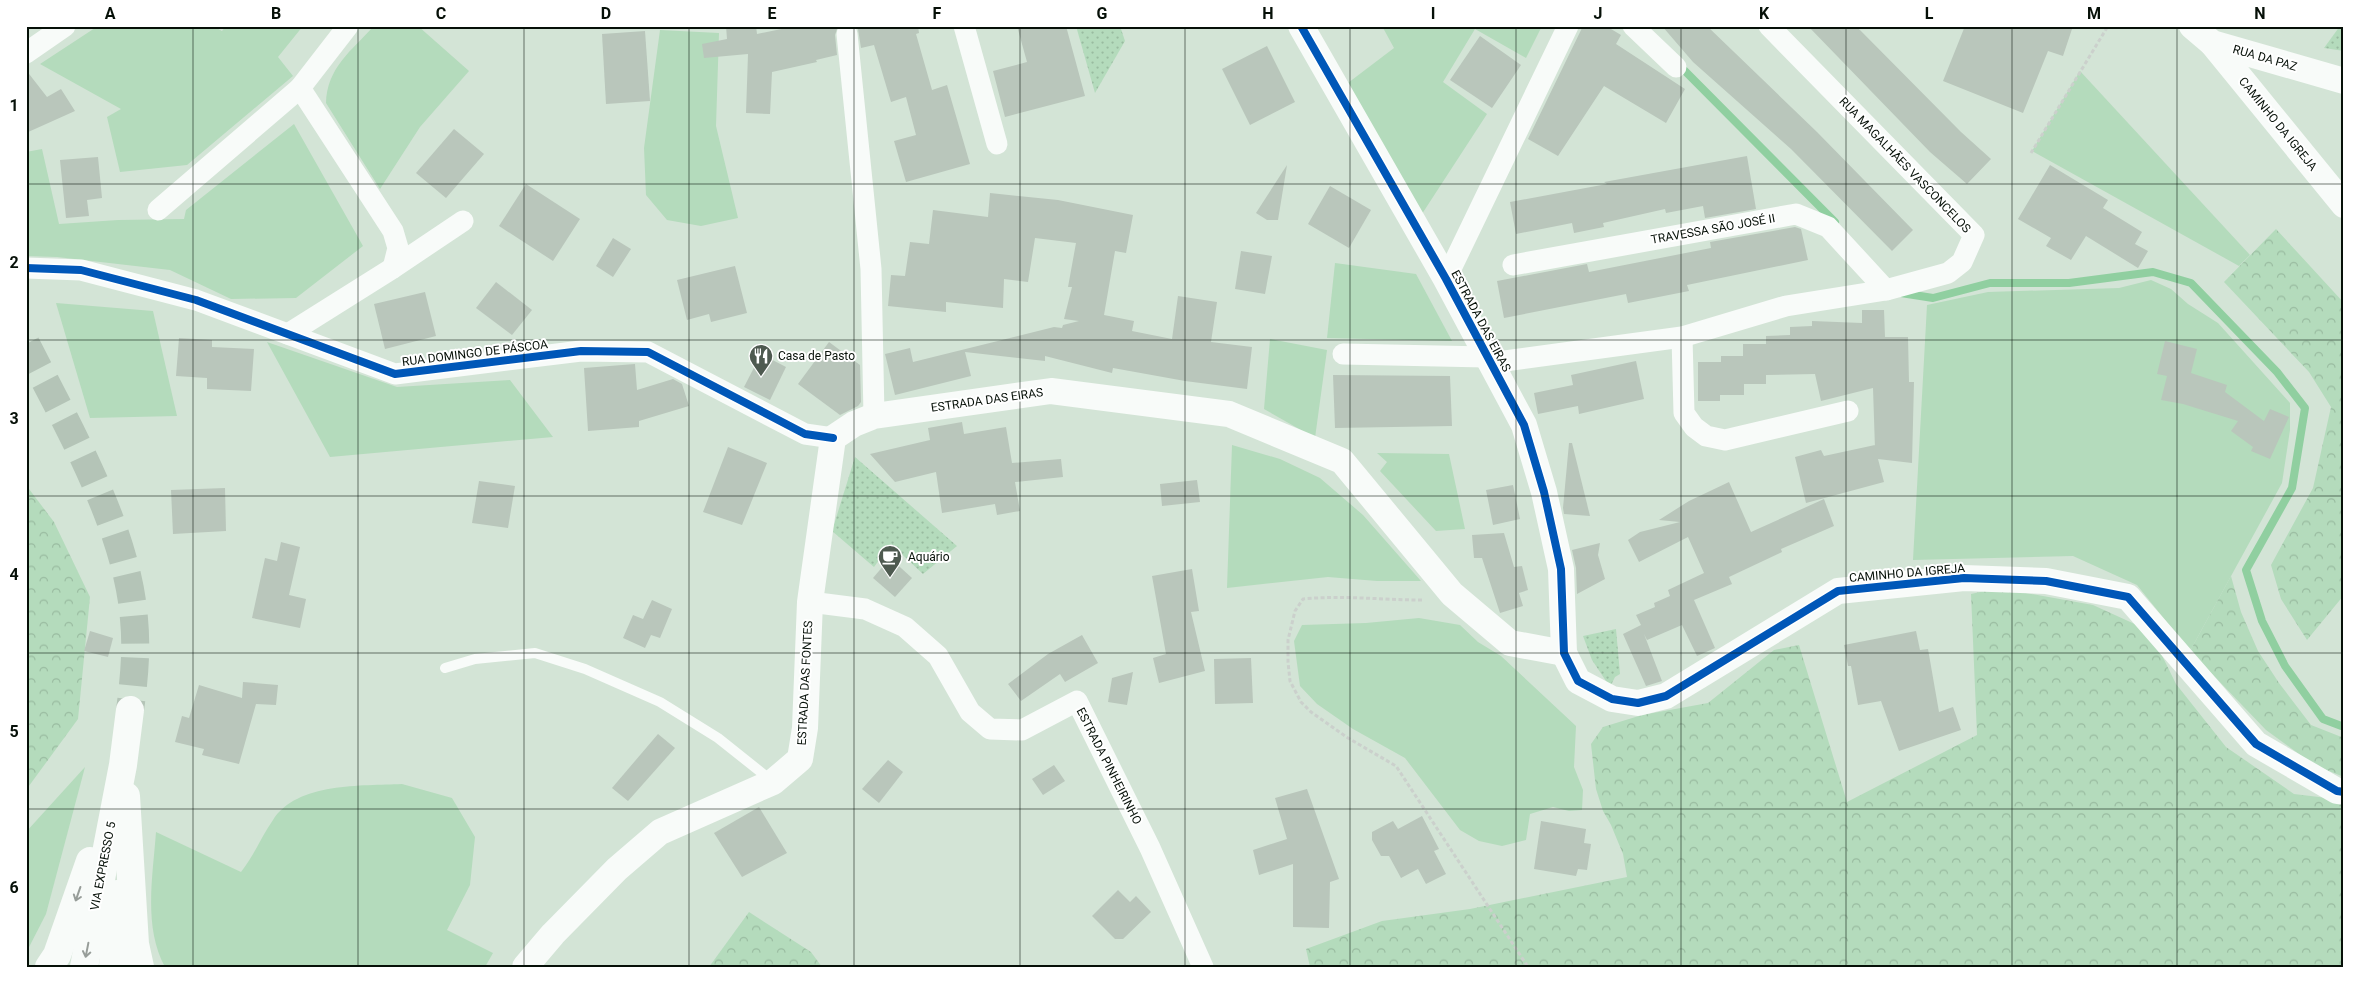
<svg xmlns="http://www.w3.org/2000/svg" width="2370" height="993" font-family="Roboto,sans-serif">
  <defs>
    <pattern id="forest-crowns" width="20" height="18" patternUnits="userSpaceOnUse" patternTransform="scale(1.25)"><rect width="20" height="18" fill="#b4dbbc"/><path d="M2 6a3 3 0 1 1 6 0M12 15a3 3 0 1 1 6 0" fill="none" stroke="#99bba0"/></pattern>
    <pattern id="garden-dots" width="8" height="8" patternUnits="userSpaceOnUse" patternTransform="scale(1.25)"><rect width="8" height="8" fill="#b4dbbc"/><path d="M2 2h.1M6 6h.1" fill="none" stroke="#99bba0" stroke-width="1.8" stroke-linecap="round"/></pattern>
  </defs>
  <rect width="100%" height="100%" fill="#d3e4d6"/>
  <g fill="#b4dbbc">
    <path d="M98,26H213L222,31L226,26H303L278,57L293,76L187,165L120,172L107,117L121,109L40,64Z"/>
    <path d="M374,26H418L469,71L420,127L380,189L326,103C327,68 351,51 374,26Z"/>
    <path d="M1382,26H1542L1526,58L1475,29L1443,82L1487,114L1420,217L1340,89L1394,48Z"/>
    <path d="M660,30L719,33L716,126L738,218L701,226L667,220L646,195L644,148Z"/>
    <path d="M2080,71L2250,255L2239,266L2032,151Z"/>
    <path d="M294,124L363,246L296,298L231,299L170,270L57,257L26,256V152L42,149L59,224L118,220L184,219L186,210Z"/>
    <path d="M1335,263L1416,274L1452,341L1327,338Z"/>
    <path d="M2151,280L2171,289L2188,304L2218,323L2290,403V430L2282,483L2190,651L2137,585L2073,556L1913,560L1927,305L1988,292L2119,288Z"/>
    <path d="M56,303L153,311L177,416L90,418Z"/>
    <path d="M1270,339L1327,350L1315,438L1264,409Z"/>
    <path d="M267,342L397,387L510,380L553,437L330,457Z"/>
    <path d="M1232,445L1280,459L1320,478L1363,515L1421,581H1377L1328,577L1227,588Z"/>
    <path d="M1377,453L1449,454L1465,529L1436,531L1380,471L1387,462Z"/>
    <path d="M1419,618L1460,625L1478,642L1501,656L1576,726L1574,767L1583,790L1582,810L1569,811L1553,807L1530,814L1526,840L1502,846L1479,841L1460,830L1405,758L1353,729L1317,704L1300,686L1294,641L1302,625L1366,623Z"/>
    <path d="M85,767L46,914L26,953V832Z"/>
    <path d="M402,784L452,798L475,837L470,885L447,930L493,953L485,967H165C143,927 153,875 156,832L241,872C254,856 261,837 273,820C297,782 362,786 402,784Z"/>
  </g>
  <g fill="url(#forest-crowns)">
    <path d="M2276,229L2344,303V595L2307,640L2281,599L2271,565L2313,488L2331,407L2309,372L2224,282Z"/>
    <path d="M26,485L54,522L90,597L78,719L26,790Z"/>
    <path d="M2231,576L2241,612L2258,651L2279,683L2311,725L2344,738V777L2314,765L2266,730L2190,651Z"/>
    <path d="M1998,588L2093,605L2150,631L2176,684L2226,747L2294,794L2344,800V967H1310L1306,949L1382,921L1470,909L1627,877L1623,854L1611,825L1603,811L1596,789L1591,744L1603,727L1642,715L1708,703L1774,650L1799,645L1847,802L1977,735L1971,594Z"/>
    <path d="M749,912L811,952L822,967H709Z"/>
  </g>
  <g fill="url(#garden-dots)">
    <path d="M1076,26H1120L1125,41L1095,93Z"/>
    <path d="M2340,26H2344V51L2324,48Z"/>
    <path d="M855,457L957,546L923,574L891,544L874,567L832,531Z"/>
    <path d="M1616,629L1620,674L1615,677L1610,687L1592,660L1583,636Z"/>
  </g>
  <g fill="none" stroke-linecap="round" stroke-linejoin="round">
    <g stroke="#90cfa0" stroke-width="8">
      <path d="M1679,65L1835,222"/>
      <path d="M1901,293L1933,298L1990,283H2069L2153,272L2191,283L2277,372L2305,408L2292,488L2246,570L2262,621L2285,666L2323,719L2344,727"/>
    </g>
  </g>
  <g fill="#b9c6bb">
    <path d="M726,26H756L757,34L796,26H838L835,35L837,55L816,60L817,62L772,72L770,114L746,113L748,54L704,58L702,44L727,39Z"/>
    <path d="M869,26H918L919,33L916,34L932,90L947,85L970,164L906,182L894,141L916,135L906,97L891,102L874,45L861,48L858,29Z"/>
    <path d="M1017,26H1066L1085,96L1005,117L993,71L1027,62Z"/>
    <path d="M1583,26H1606L1621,35L1616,44L1685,89L1666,123L1604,86L1558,156L1528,139Z"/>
    <path d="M1662,26H1707L1817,132L1913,230L1892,251L1791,149L1693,62Z"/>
    <path d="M1808,26H1856L1961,132L1991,159L1967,184L1930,152Z"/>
    <path d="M1965,26H2073L2063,56L2048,51L2023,113L1943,81Z"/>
    <path d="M645,31L650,101L606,104L602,34Z"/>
    <path d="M1480,36L1521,65L1492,108L1450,80Z"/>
    <path d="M1267,46L1295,102L1250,125L1222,69Z"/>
    <path d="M26,70L47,97L61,89L75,111L26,133Z"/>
    <path d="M454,129L484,154L446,198L416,173Z"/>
    <path d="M1747,156L1756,209L1705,218L1703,206L1666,213L1665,209L1603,223L1604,227L1574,233L1572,223L1516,234L1510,202L1607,184L1604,182Z"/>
    <path d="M98,157L102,198L87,200L89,216L66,218L60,160Z"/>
    <path d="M1287,165L1278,220H1267L1256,213Z"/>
    <path d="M2050,165L2108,200L2103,208L2142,232L2135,244L2148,251L2138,268L2086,236L2071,260L2046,246L2051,238L2018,219Z"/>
    <path d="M526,184L580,219L553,261L499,226Z"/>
    <path d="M1330,186L1371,210L1349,248L1308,224Z"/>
    <path d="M990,193L1058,200L1133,215L1126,253L1115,251L1104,315L1134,321L1132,331L1172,339L1178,296L1217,302L1211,342L1252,347L1247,389L1185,381L1113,368L1112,373L1045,356V361L965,352L971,376L895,395L885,354L910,348L913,362L1054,327L1062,328L1063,325L1079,321L1064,319L1072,287H1068L1076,243L1035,238L1028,282L1004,279L1003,308L946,302V312L888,306L891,275L905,276L910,242L929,244L933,210L988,217Z"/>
    <path d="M1795,227L1801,229L1808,260L1687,285L1689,291L1628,303L1626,294L1504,318L1497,281L1587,264L1589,272L1711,248L1710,242Z"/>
    <path d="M613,238L631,249L613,277L596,266Z"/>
    <path d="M1241,251L1272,256L1265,294L1235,289Z"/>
    <path d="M735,266L747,313L711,322L709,314L687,320L677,280Z"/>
    <path d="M496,282L532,310L512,335L476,308Z"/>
    <path d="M425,292L436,336L385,349L374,304Z"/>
    <path d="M1862,310H1884L1885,337H1908L1909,382H1914L1912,463L1878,459L1884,482L1806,503L1795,457L1821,450L1824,456L1875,445V449L1873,388L1821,401L1815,374L1766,375V384H1744V395H1720V401H1698V362H1721V356H1743V344H1766V336L1790,335V327L1812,326V321L1862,323Z"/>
    <path d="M179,338L212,340V347L254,349L251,391L207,389V378L176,376Z"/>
    <path d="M2165,341L2197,349L2191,373L2227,385L2225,392L2264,421L2270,409L2289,417L2270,459L2251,451L2253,447L2231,431L2238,421L2183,404L2161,400L2167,376L2157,374Z"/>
    <path d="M829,342L860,365L861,402L858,406L840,415L798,384Z"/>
    <path d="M761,354L786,367L770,400L744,387Z"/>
    <path d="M1636,361L1644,399L1579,414L1578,406L1538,414L1534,393L1573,385L1571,375Z"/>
    <path d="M635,364L637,390L673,379L682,384L689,406L639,421V427L588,431L584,368Z"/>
    <path d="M1333,375L1450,376L1452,426L1335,428Z"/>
    <path d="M962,422L964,434L1006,427L1012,463L1061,459L1063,477L1015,482L1020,511L997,515L995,504L942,513L936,472L895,482L870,454L930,440L928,428Z"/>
    <path d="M1569,443H1572L1590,516L1564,514L1563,508Z"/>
    <path d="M728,447L767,463L742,525L703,512Z"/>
    <path d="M1197,480L1200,502L1162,506L1160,484Z"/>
    <path d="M479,481L515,486L508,528L472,523Z"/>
    <path d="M1729,482L1751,532L1824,499L1834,526L1781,549L1782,552L1729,577L1732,584L1694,600L1715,648L1697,656L1682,625L1647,640L1644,634L1662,681L1646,686L1623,634L1641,625L1636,615L1655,607L1654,603L1670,596L1668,590L1704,573L1688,537L1639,562L1628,540L1640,532L1680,522L1659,520L1689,501Z"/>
    <path d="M1513,485L1520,519L1493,525L1486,490Z"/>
    <path d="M225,488L226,531L173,534L171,490Z"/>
    <path d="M1504,533L1514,567L1522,566L1528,590L1519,593L1523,606L1500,613L1482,558H1474L1472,535Z"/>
    <path d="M281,542L300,547L289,595L306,599L300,628L252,618L265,558L277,561Z"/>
    <path d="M1600,543L1598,555L1605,579L1577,594L1576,568L1572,550Z"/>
    <path d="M890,558L912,578L895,597L873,578Z"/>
    <path d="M1192,569L1199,611L1191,612L1205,671L1159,683L1153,658L1166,654L1152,576Z"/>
    <path d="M652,600L672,609L660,638L651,635L645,648L623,638L633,615L643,619Z"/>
    <path d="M90,631L113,638L108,657L84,651Z"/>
    <path d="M1916,631L1920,650L1928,649L1939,712L1953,707L1961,730L1899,751L1881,701L1858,705L1851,666H1848L1844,645Z"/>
    <path d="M1082,635L1098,663L1065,682L1060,674L1021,701L1008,684L1048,654Z"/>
    <path d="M1251,658L1253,703L1215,704L1214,659Z"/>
    <path d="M1133,672L1127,705L1108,702L1112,678Z"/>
    <path d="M243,682L278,685L276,705L256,704L239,764L202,755L204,749L175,742L182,716L189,718L199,685L242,698Z"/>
    <path d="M658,734L675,748L628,801L612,788Z"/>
    <path d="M888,760L903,772L879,803L862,789Z"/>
    <path d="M1054,765L1065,781L1043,795L1032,779Z"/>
    <path d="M1307,789L1339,879L1330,882L1329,928L1293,927V864L1259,875L1253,850L1287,839L1275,798Z"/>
    <path d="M759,807L787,853L742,877L714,833Z"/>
    <path d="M1422,816L1439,849L1434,851L1446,874L1426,884L1418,869L1401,878L1389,856H1381L1372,840V832L1393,821L1398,829Z"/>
    <path d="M1541,821L1586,829L1584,843L1591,844L1587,870L1578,869L1576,876L1534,869Z"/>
    <path d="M1118,890L1130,902L1136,896L1151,912L1123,939H1115L1092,916Z"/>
  </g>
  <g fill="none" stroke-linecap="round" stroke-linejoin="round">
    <path stroke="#b4c4b7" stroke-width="28" stroke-dasharray="28 14" stroke-linecap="butt" d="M26,344C67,425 127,528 134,619C137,650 134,680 130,710"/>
    <g stroke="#cbd0cc" stroke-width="3" stroke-dasharray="4 2.5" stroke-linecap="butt">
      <path d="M2031,153L2108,26"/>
      <path d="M1422,600C1382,600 1343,595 1303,599L1295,611L1288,640V662L1290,681L1301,702L1311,712L1348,738L1396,766L1528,967"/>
    </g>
    <path stroke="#f8fbf9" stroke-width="10" d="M445,668L475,659L535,653L585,669L660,702L718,738L772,781"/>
    <g stroke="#f8fbf9" stroke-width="21">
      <path d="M348,26L300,88L393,231L398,248L393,268"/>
      <path d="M964,26L997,144"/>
      <path d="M1633,26L1676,67"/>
      <path d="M847,34L871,269L874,416"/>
      <path d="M26,53L65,26"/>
      <path d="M158,210L300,88"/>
      <path d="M1513,265L1796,214L1828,227L1886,290"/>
      <path d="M26,268L81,270L196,300L395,374L581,351L648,352L805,434L833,438"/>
      <path d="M1446,279L1568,26"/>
      <path d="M288,334L393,268L463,221"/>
      <path d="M1682,337L1684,413L1694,427L1706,436L1725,440L1848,411"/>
      <path d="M1343,354L1486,357"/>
      <path d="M1490,363L1682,337L1786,306L1886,290L1948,273L1962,262L1974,235L1769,26"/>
      <path d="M810,602L865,609L905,627L938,656L970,712L990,729L1022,730L1077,701L1150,848L1203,967"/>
    </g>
    <g stroke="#f8fbf9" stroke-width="26">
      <path d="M1301,26L1446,279L1524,425L1544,492L1561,569L1564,653L1578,681L1612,699L1638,703L1666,696L1838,591L1964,578L2046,581L2128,597L2256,744L2337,791L2344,792"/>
      <path d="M2192,26L2212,43L2344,81"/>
      <path d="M2212,43L2344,205"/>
      <path d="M525,967L553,934L617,869L660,832L773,782L800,759L805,728L810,602L833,438L854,424L874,416L1051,391L1229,414L1342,461L1452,594L1510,643L1564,653"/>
    </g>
    <g stroke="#f8fbf9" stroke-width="28">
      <path d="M126,796L135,944L140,967"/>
      <path d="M49,967L57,955L90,861"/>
      <path d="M84,967L123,765L130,710"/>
      <path d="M113,967L117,894"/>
    </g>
    <g stroke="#fff" stroke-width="11">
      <g id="cycleway">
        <path d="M1301,26L1446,279L1524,425L1544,492L1561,569L1564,653L1578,681L1612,699L1638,703L1666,696L1838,591L1964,578L2046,581L2128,597L2256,744L2337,791L2344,792"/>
        <path d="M26,268L81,270L196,300L395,374L581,351L648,352L805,434L833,438"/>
      </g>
    </g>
    <use href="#cycleway" stroke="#0057b8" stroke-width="8"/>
  </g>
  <defs><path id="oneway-shaft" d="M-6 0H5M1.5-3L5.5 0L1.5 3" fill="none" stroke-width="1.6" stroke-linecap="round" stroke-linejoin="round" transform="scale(1.25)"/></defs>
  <g stroke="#979d99">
    <use href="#oneway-shaft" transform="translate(78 894) rotate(109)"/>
    <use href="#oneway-shaft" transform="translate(87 950) rotate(101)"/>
  </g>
  <path fill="none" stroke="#061008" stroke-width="1" stroke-opacity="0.55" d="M193,26V967M358,26V967M524,26V967M689,26V967M854,26V967M1020,26V967M1185,26V967M1350,26V967M1516,26V967M1681,26V967M1846,26V967M2012,26V967M2177,26V967M26,184H2344M26,340H2344M26,496H2344M26,653H2344M26,809H2344"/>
  <defs>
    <g id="restaurant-pin" transform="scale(1.25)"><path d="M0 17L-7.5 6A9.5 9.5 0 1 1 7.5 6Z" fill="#4e5a50" stroke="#fff"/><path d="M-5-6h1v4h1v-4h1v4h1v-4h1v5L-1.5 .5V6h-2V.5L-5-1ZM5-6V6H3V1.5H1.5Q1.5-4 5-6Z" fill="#fff"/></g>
    <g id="cafe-pin" transform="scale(1.25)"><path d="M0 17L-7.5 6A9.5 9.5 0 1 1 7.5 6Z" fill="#4e5a50" stroke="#fff"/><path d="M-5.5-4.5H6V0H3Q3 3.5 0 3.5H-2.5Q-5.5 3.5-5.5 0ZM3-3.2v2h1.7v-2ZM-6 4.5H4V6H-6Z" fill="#fff"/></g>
  </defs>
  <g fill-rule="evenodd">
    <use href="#restaurant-pin" x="761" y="356"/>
    <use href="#cafe-pin" x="890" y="557"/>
  </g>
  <g text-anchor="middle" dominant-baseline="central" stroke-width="4" stroke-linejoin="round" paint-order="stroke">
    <g font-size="12" fill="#061008" stroke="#fff">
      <text transform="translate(2265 58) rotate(16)">RUA DA PAZ</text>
      <text transform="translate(2278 124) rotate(51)">CAMINHO DA IGREJA</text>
      <text transform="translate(1905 165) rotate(46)">RUA MAGALHÃES VASCONCELOS</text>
      <text transform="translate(1713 229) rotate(-10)">TRAVESSA SÃO JOSÉ II</text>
      <text transform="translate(1481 321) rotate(62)">ESTRADA DAS EIRAS</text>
      <text transform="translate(475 353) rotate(-7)">RUA DOMINGO DE PÁSCOA</text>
      <text transform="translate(987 400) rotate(-8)">ESTRADA DAS EIRAS</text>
      <text transform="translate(1907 573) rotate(-5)">CAMINHO DA IGREJA</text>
      <text transform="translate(805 683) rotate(-87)">ESTRADA DAS FONTES</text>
      <text transform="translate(1109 766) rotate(63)">ESTRADA PINHEIRINHO</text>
      <text transform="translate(103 866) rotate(-79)">VIA EXPRESSO 5</text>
    </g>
    <g font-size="12" fill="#061008" stroke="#fff" text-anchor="start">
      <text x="778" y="356">Casa de Pasto</text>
      <text x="908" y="557">Aquário</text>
    </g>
  </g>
  <rect width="2370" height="993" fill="none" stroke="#ffffff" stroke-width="55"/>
  <rect x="28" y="28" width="2314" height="938" fill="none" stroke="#061008" stroke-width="2"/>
  <g font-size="16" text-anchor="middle" font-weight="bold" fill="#061008">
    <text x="110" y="19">A</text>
    <text x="276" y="19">B</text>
    <text x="441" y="19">C</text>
    <text x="606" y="19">D</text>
    <text x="772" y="19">E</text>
    <text x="937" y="19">F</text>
    <text x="1102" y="19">G</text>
    <text x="1268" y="19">H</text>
    <text x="1433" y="19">I</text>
    <text x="1598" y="19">J</text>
    <text x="1764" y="19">K</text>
    <text x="1929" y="19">L</text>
    <text x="2094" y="19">M</text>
    <text x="2260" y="19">N</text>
    <text x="14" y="111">1</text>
    <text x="14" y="268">2</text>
    <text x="14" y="424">3</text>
    <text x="14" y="580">4</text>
    <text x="14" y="737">5</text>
    <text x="14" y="893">6</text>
  </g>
</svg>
